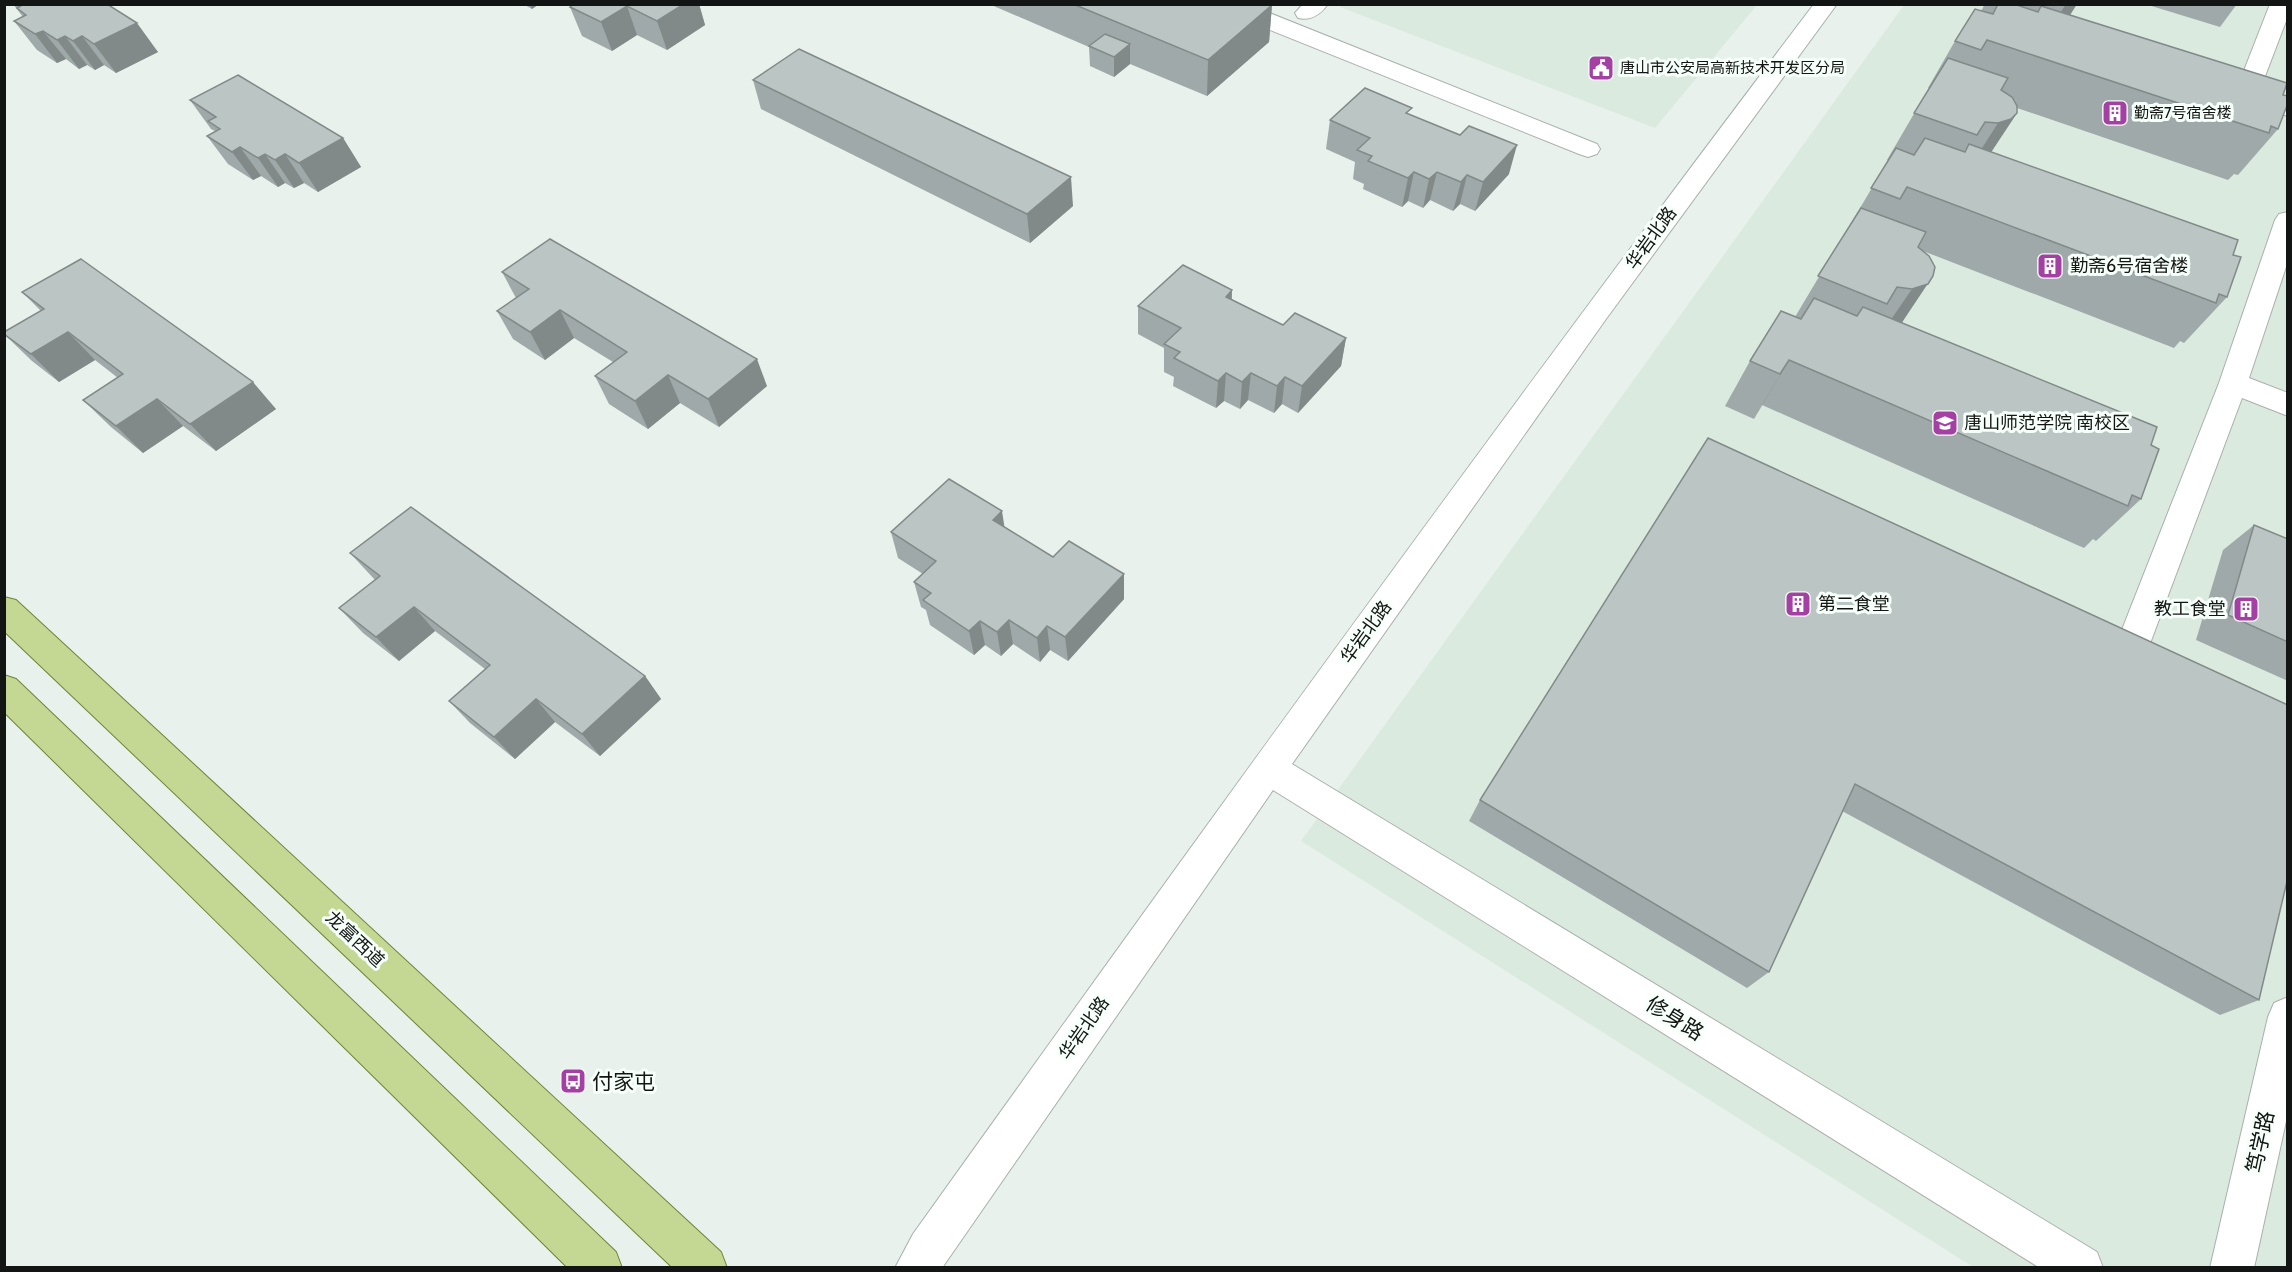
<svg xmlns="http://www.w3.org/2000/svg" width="2292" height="1272" font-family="Cabin,'Noto Sans SC',sans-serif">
  <rect width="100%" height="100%" fill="#e9f1ec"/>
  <g fill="#daeadf">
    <path d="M1343,4H1757V5L1655,128L1340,7Z"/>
    <path d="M1904,5H2287V1267H1973L1301,841Z"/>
  </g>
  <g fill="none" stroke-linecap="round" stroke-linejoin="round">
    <g stroke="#a8b0ab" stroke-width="2">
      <g id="minor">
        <path d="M1215,4H1247L1597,144L1600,149L1597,154L1588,157L1579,154L1218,9Z"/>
        <path d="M1303,4H1328C1320,15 1311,21 1298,18L1295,13Z"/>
        <path d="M1814,4H1837L1606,319L1292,764L2097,1252L2103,1268H2040L1273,790L942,1268H895L913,1234C1209,820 1507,409 1814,4Z"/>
        <path d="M2270,4H2288V16L2259,92L2288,101V116L2238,101L2234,96Z"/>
        <path d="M2288,212V261L2249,378L2288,393V416L2242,398L2148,649L2160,655L2165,665L2160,675L2148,679L2117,665L2112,655L2219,383L2275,220L2279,214Z"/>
        <path d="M2288,997V1112L2254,1268H2210L2268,1017L2274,1003Z"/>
      </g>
    </g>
    <g stroke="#6e8337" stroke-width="2">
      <g id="major">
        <path d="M4,597L16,600L721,1252L727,1268H673L4,631Z"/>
        <path d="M4,675L16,679L616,1252L622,1268H568L4,712Z"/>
      </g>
    </g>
    <use href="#minor" fill="#fff" fill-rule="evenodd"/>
    <use href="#major" fill="#c5d893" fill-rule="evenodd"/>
  </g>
  <g fill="#a0a9a9">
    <path d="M13,4H107L158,52L116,73L104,65L95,70L87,65L79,69L66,59L57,63L37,50L14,21L23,17Z"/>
    <path d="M523,4H539L532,9Z"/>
    <path d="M573,4H699L705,25L667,50L637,35L612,51L582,36L570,7L573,5Z"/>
    <path d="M989,4H1270L1272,5L1269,42L1207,96L1130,64L1114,77L1090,66L1089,47Z"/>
    <path d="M1985,4H2077L2070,15L2283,95L2278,129L2238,175L2234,174L2228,180L2017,108V113L1991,152L2233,255L2227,297L2184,343L2180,341L2174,348L1923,251L1902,323L2151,445L2141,499L2096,541L2093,539L2084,548L1762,405L1754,419L1725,406L1750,361L1795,317L1888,161L1887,160L1929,88H1928L1955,41L1981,11Z"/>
    <path d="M2145,4H2237L2220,27Z"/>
    <path d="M753,80L1073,206L1030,243L761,109Z"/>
    <path d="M190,100L343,138L361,167L318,192L304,183L294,188L285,183L278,187L261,176L253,180L228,164L207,136L215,131L211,129Z"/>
    <path d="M1410,115L1460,135L1509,174L1475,211L1460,204L1453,211L1430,200L1423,208L1408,201L1402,207L1363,189L1364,184L1353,179L1355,162L1326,149L1330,120Z"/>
    <path d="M502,272L767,386L719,427L680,403L648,429L609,404L595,376L613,362L574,338L545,360L513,339L497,311L516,298Z"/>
    <path d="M1232,290V299L1283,325L1346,338L1341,366L1298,413L1282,404L1274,413L1248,400L1240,409L1224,401L1216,408L1173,386L1174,377L1164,372V348L1138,334V306Z"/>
    <path d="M22,292L276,409L216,451L183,426L143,453L111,427L83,400L118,378L95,360L59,382L32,361L4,334L41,311Z"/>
    <path d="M1708,438L2259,1000L2220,1015L1842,811L1769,972L1747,988L1469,821L1480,800Z"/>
    <path d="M2254,525L2288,539V681L2196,640L2223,550Z"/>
    <path d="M1004,527L1053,557L1124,574V599L1068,661L1050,650L1040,662L1013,644L1001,656L985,645L974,655L930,625L926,610L921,607L914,582L923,574L898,558L891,532Z"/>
    <path d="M350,553L645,676L661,699L600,756L555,722L515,759L470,723L449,701L485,669L435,631L399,661L363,633L339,608L375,580Z"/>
  </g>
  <g fill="#828a89">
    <path d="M530,4H539L532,9Z"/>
    <path d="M684,4H699L705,25L667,50L657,21Z"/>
    <path d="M2066,4H2077L2059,32L2043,40Z"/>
    <path d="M1272,5L1269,42L1207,96L1208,60Z"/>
    <path d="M627,6L637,35L612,51L601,22Z"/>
    <path d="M137,23L158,52L116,73L94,44Z"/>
    <path d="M43,31L66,59L57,63L35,34Z"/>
    <path d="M65,36L87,65L79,69L57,40Z"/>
    <path d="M82,36L104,65L95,70L73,41Z"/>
    <path d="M1130,44V64L1114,77V57Z"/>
    <path d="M2017,113L1986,160L1968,170L1998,123Z"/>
    <path d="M343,138L361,167L318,192L299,163Z"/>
    <path d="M1517,145L1509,174L1475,211L1483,182Z"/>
    <path d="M240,147L261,176L253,180L232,152Z"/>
    <path d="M265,154L285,183L278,187L258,158Z"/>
    <path d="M285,154L304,183L294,188L275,160Z"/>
    <path d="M1414,172L1408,201L1402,207L1408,178Z"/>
    <path d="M1437,172L1430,200L1423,208L1429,179Z"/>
    <path d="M1467,175L1460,204L1453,211L1461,182Z"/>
    <path d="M1071,177L1073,206L1030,243L1027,214Z"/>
    <path d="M1933,276L1897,330L1881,334L1912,289Z"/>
    <path d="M1232,290L1230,318L1226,297Z"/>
    <path d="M560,310L574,338L545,360L530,332Z"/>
    <path d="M68,332L95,360L59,382L31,354Z"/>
    <path d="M1346,338L1341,366L1298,413L1302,386Z"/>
    <path d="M757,359L767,386L719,427L708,399Z"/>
    <path d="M1789,360L1762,405L1754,419Z"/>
    <path d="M1226,373L1224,401L1216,408L1218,381Z"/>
    <path d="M1251,373L1248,400L1240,409L1242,382Z"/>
    <path d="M668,375L680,403L648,429L635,401Z"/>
    <path d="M1285,377L1282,404L1274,413L1277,386Z"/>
    <path d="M253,382L276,409L216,451L190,424Z"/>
    <path d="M157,399L183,426L143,453L116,426Z"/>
    <path d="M1002,511L1006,537L993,520Z"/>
    <path d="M1124,574V599L1068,661L1065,637Z"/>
    <path d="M414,607L435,631L399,661L376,637Z"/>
    <path d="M1009,620L1013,644L1001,656L997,632Z"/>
    <path d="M980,621L985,645L974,655L969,631Z"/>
    <path d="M1047,626L1050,650L1040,662L1037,638Z"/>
    <path d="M645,676L661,699L600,756L582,734Z"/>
    <path d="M536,699L555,722L515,759L494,737Z"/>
  </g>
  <g fill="#bac5c4" stroke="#828a89" stroke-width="1.5">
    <path d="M24,4H107L137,23L94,44L82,36L73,41L65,36L57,40L43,31L35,34L14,21L26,15L17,8Z"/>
    <path d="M574,4H684L657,21L627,6L601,22L570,7Z"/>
    <path d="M1073,4H1270L1272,5L1208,60Z"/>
    <path d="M1998,4H2014L2038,12L2041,6L2287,83L2283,95L2288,96V103L2278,129L2271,126L2269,133L1987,40L1981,50L1955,41L1975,9L1993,14Z"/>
    <path d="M1105,34L1130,44L1114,57L1089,46Z"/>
    <path d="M799,49L1071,177L1027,214L753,80Z"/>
    <path d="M1948,58L2008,78L2001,90L2012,97L2017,106V113L2011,119L1998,123L1985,122L1977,135L1914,113Z"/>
    <path d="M238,75L343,138L299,163L285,154L275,160L265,154L258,158L240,147L232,152L207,136L220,129L208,121L216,117L190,100Z"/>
    <path d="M1365,88L1412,108L1406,113L1460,135L1469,126L1517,145L1483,182L1467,175L1461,182L1437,172L1429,179L1414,172L1408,178L1368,161L1372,156L1357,150L1370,138L1330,120Z"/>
    <path d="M1925,138L1965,152L1969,144L2238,240L2233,255L2241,257L2227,297L2219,294L2216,303L1907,187L1900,199L1871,188L1896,148L1914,155Z"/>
    <path d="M1861,208L1926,232L1918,247L1929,256L1935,267L1933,276L1928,284L1912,289L1897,287L1887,304L1818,276Z"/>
    <path d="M550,239L757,359L708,399L668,375L635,401L595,376L627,352L560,310L530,332L497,311L529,289L502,272Z"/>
    <path d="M81,259L253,382L190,424L157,399L116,426L83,400L123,374L68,332L31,354L4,334V332L44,309L22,292Z"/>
    <path d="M1183,265L1232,290L1226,297L1283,325L1295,313L1346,338L1302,386L1285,377L1277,386L1251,373L1242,382L1226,373L1218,381L1174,358L1180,352L1164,344L1181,328L1138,306Z"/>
    <path d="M1814,298L1857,316L1863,307L2157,427L2151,445L2159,449L2141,499L2132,495L2128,506L1789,360L1780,374L1750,361L1781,311L1801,319Z"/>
    <path d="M1708,438L2288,705V877L2259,1000L1855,784L1769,972L1480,800Z"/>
    <path d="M949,479L1002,511L993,520L1053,557L1069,541L1124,574L1065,637L1047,626L1037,638L1009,620L997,632L980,621L969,631L923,600L931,593L914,582L936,561L891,532Z"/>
    <path d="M411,507L645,676L582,734L536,699L494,737L449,701L490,665L414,607L376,637L339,608L380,576L350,553Z"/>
    <path d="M2254,525L2288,539V642L2228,615Z"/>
  </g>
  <defs>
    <g id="civic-square" transform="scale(1.35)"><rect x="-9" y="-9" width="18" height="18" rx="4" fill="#a43fa4" stroke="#f6fff9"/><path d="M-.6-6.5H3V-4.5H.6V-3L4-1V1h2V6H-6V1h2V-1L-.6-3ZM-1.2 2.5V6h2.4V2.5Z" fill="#fff"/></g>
    <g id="building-square" transform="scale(1.35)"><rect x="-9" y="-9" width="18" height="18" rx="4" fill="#a43fa4" stroke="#f6fff9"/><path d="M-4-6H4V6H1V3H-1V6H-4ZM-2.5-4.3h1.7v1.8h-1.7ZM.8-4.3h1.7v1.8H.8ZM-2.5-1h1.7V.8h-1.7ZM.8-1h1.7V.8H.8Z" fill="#fff"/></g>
    <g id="university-square" transform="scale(1.35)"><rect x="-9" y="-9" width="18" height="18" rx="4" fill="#a43fa4" stroke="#f6fff9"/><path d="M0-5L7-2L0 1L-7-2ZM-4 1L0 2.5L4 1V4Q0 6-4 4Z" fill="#fff"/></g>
    <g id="bus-square" transform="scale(1.35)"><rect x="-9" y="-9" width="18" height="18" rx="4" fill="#a43fa4" stroke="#f6fff9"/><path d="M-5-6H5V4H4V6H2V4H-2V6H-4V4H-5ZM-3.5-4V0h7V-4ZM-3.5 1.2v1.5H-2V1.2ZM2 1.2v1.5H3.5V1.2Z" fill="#fff"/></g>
  </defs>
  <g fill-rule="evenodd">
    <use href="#civic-square" x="1601" y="68"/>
    <use href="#building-square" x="2115" y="113"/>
    <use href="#building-square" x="2050" y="266"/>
    <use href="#university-square" x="1945" y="423"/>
    <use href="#building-square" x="1798" y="604"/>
    <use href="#building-square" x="2246" y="609"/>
    <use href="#bus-square" x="573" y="1081"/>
  </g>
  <g text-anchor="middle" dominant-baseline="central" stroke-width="6" stroke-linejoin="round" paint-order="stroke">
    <g font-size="15" fill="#121513" stroke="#f6fff9" text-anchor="start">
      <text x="1620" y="68">唐山市公安局高新技术开发区分局</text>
      <text x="2134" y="113">勤斋7号宿舍楼</text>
    </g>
    <g font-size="18" fill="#121513" stroke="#f6fff9">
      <text transform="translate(1651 238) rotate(-54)">华岩北路</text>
      <text transform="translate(1366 632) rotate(-54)">华岩北路</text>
      <text transform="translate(355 939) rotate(43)">龙富西道</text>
      <text transform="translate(1084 1028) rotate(-55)">华岩北路</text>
    </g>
    <g font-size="18" fill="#121513" stroke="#f6fff9" text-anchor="start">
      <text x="2070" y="266">勤斋6号宿舍楼</text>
      <text x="1964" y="423">唐山师范学院 南校区</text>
      <text x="1818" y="604">第二食堂</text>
      <text x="2226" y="609" text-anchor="end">教工食堂</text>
    </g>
    <g font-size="21" fill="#121513" stroke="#f6fff9">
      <text transform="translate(1675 1018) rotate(32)">修身路</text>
      <text transform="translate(2260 1142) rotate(-78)">笃学路</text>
    </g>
    <g font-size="21" fill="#121513" stroke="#f6fff9" text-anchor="start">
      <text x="592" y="1081">付家屯</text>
    </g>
  </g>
  <rect width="2292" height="1272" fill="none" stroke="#121513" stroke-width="12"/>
</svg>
